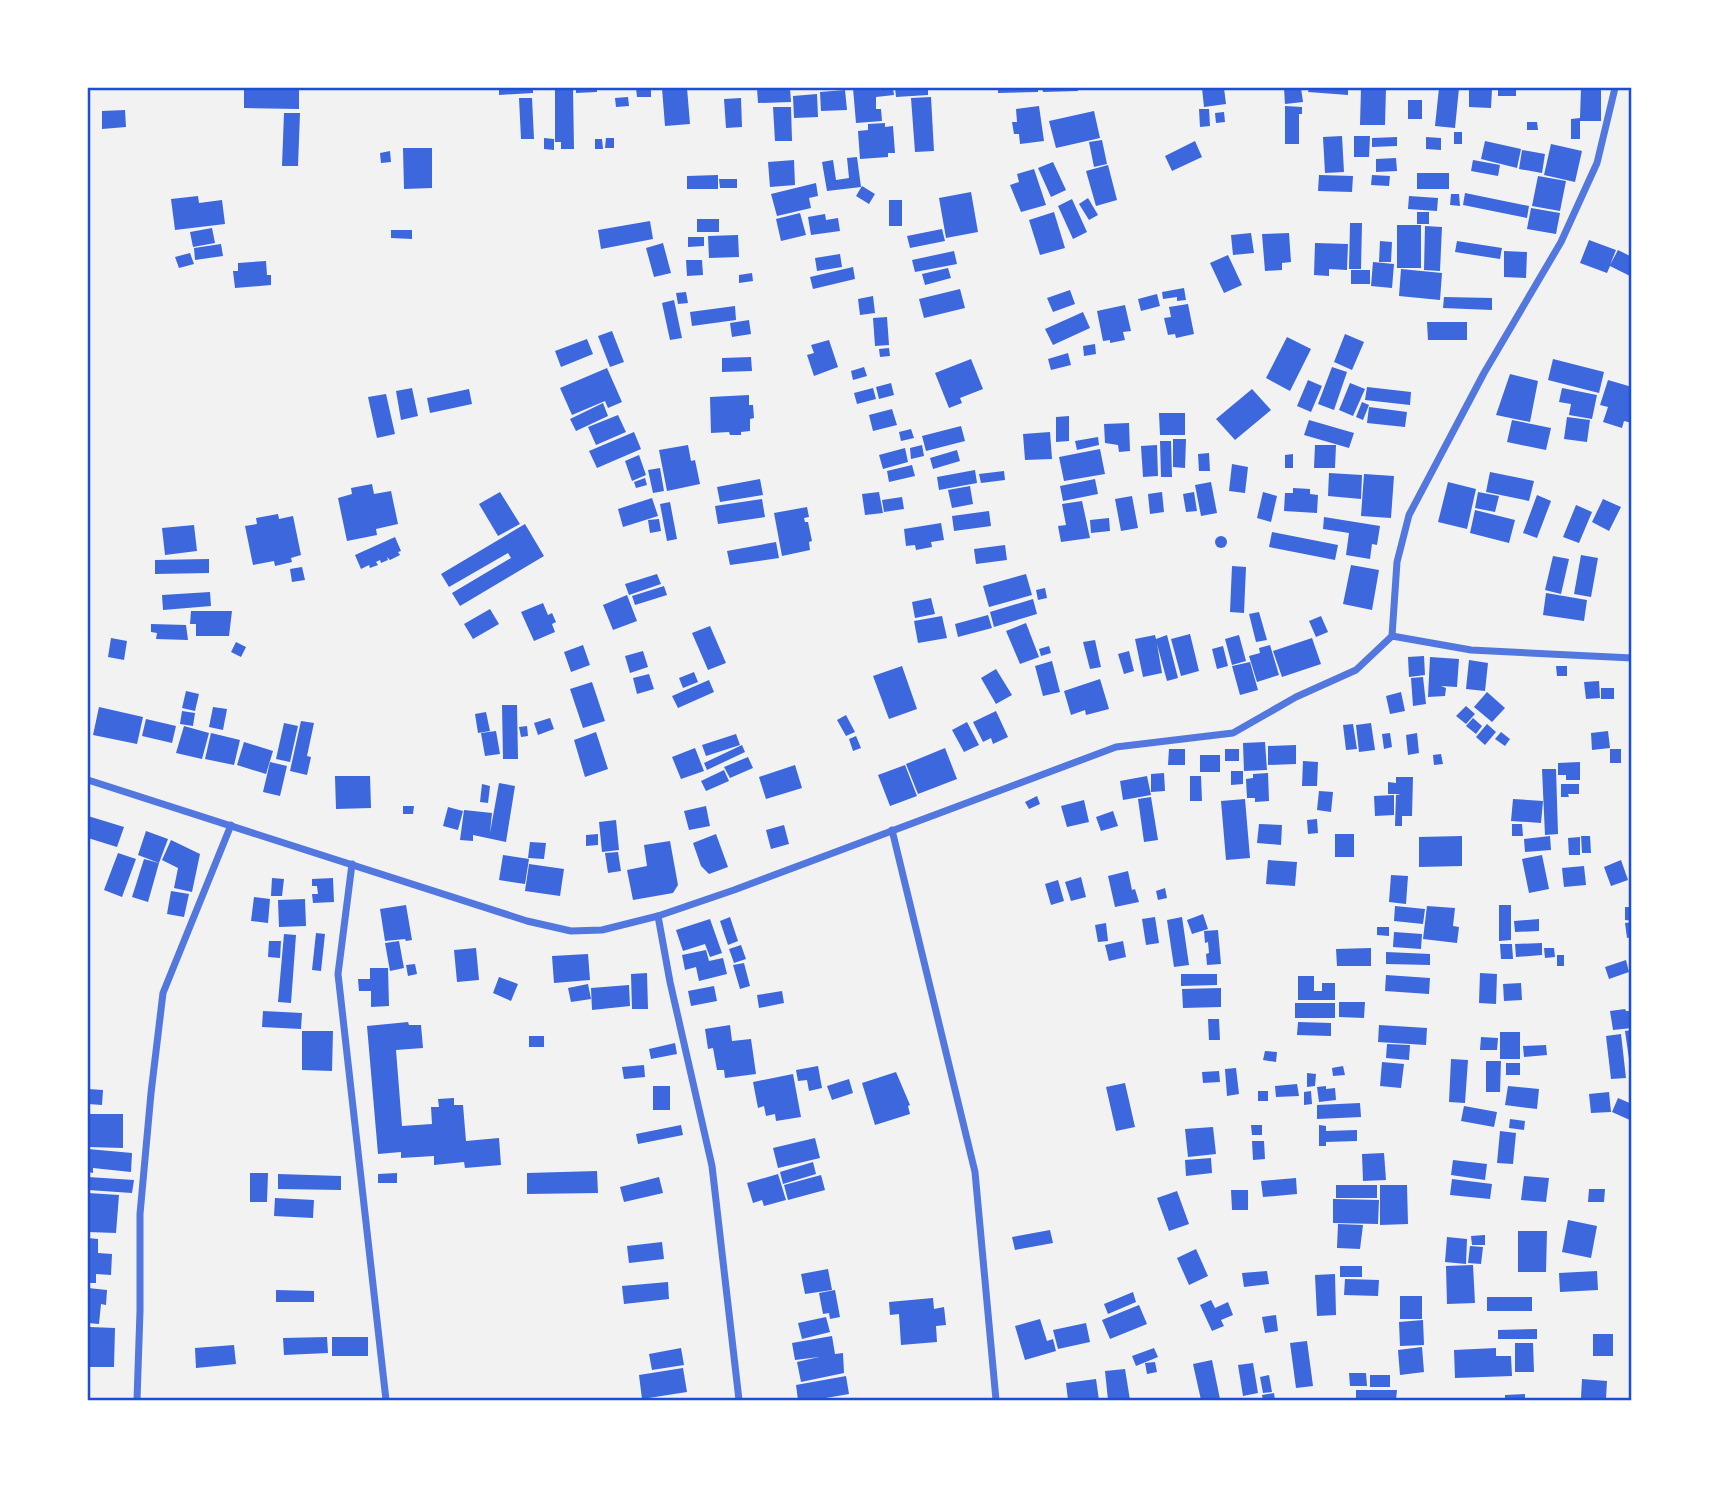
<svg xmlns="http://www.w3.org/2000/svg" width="1719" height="1488" font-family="Signika,sans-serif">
  <rect width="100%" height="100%" fill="#f2f2f2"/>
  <g fill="#3d67dc">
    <path d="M244,88H299V109L244,108Z"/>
    <path d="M499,88H533V93L499,95Z"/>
    <path d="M555,88H573L574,149H561V142H555Z"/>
    <path d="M576,88H597V92L576,93Z"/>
    <path d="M636,88H651V97H637Z"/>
    <path d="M662,88H687L690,124L665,126Z"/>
    <path d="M757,88H790L791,102L758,103Z"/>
    <path d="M853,88H893L894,95L876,97V109H881L882,121L856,123Z"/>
    <path d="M895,88H928V95L896,97Z"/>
    <path d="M998,88H1038V92L998,93Z"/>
    <path d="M1042,88H1078V91L1043,92Z"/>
    <path d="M1202,88H1224L1226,104L1204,107Z"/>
    <path d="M1284,88H1301L1303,102L1285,104Z"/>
    <path d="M1309,88H1348V95L1308,92Z"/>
    <path d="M1361,88H1386L1385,125H1360Z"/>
    <path d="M1439,88H1459L1455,128L1435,126Z"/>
    <path d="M1469,88L1492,89L1491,108L1469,107Z"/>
    <rect x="1498" y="88" width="18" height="8"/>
    <path d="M1581,88H1601V121H1580V139H1571V119L1580,118Z"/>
    <path d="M845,90L847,110L821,111L820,92Z"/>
    <path d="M817,94L818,117L794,118L793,96Z"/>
    <path d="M628,97L629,106L616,107L615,98Z"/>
    <path d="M931,97L934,151L915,152L911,98Z"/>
    <path d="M519,98H532L534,139H521Z"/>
    <path d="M741,98L742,127L726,128L724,99Z"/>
    <rect x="1408" y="100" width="14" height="19"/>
    <path d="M1039,106L1044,141L1020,144L1019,134H1014L1012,122H1017L1016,109Z"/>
    <path d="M1285,106L1302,107V114H1299V144H1285Z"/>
    <path d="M773,107H791L792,141H775Z"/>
    <path d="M1199,109H1209L1210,126L1200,127Z"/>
    <path d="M125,110L126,127L102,129V111Z"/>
    <path d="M1094,111L1100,138L1056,148L1049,121Z"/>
    <path d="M1224,112L1225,122L1216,123L1215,113Z"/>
    <path d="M284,113H300L298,166H282Z"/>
    <path d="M1527,122H1537L1538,130H1527Z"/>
    <path d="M885,123V127L893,126L895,153H888V157L860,159L858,131L868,130V124Z"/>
    <rect x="1454" y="132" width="8" height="12"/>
    <path d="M1342,136L1344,172L1325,173L1323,137Z"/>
    <path d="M1354,136H1370L1369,157H1354Z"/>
    <path d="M1397,137V146L1372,147V138Z"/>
    <path d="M1426,137L1441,138V150L1426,149Z"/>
    <path d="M544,138L554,139V150L544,149Z"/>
    <path d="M606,138H614V148H605Z"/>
    <path d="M595,139H602L603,149H595Z"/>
    <path d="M1102,140L1107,164L1094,167L1089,142Z"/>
    <path d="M1195,141L1202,157L1172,171L1165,156Z"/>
    <path d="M1485,141L1521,149L1517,168L1481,159Z"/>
    <path d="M1551,144L1582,151L1575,182L1544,175Z"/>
    <path d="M403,148H432V188L404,189Z"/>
    <path d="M1522,150L1545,154L1542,173L1519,169Z"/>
    <path d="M390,151L391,162L381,163L380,153Z"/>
    <path d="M857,157L861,187L827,191L822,162L833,160L836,180L849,178L847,158Z"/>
    <path d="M1396,158L1397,171L1376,172V159Z"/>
    <path d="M794,160L795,185L770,187L768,162Z"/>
    <path d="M1473,160L1500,165L1498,176L1471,171Z"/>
    <path d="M1053,162L1066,190L1051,197L1038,168Z"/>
    <path d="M1108,165L1117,200L1096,206L1086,171Z"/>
    <path d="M1034,169L1046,205L1021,212L1010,185L1019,182L1017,174Z"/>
    <rect x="1417" y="173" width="32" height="16"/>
    <path d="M718,175V189H687V176Z"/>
    <path d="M1319,175L1353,176L1352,192L1318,191Z"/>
    <path d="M1372,175L1390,176L1389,186L1371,185Z"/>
    <path d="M1538,176L1566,181L1560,211L1532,206Z"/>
    <path d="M719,179H737V188H720Z"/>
    <path d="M816,183L818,196L809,198L811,208L777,216L771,194Z"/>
    <path d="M862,186L875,194L869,204L856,196Z"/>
    <path d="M971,192L978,232L946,238L939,198Z"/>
    <path d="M1465,193L1529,206L1527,218L1463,205Z"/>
    <path d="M1451,194H1459L1460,206L1450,205Z"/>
    <path d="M198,196L199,203L222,200L225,224L175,230L171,199Z"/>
    <path d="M1409,196L1438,198L1437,211L1408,209Z"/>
    <path d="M1088,198L1098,215L1089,220L1079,204Z"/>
    <path d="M1072,199L1087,232L1073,239L1058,206Z"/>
    <rect x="889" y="200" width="13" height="26"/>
    <path d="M1531,208L1560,213L1556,234L1527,229Z"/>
    <path d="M1054,212L1065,248L1040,255L1029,220Z"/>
    <rect x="1417" y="212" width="12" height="12"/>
    <path d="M800,213L806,235L781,241L776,219Z"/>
    <path d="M825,214L826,220L838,218L840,231L811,235L808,217Z"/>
    <rect x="697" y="219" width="22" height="13"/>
    <path d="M650,221L653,239L601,249L598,230Z"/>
    <path d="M1350,223H1362L1361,269H1349Z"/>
    <rect x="1397" y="225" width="24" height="43"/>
    <path d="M1425,226L1442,227L1440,271L1424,270Z"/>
    <path d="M212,228L215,243L193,247L190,232Z"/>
    <path d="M942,229L945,241L910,248L907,236Z"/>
    <path d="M391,230H412V239L391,238Z"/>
    <path d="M1251,233L1254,253L1233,255L1231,235Z"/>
    <path d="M1289,233L1291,262L1282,263V270L1265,271L1262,234Z"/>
    <path d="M738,235L739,257L709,258L708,236Z"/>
    <path d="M688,237H704V246L688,247Z"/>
    <path d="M1589,240L1616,250L1610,265L1618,250L1632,257V277L1610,266L1607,273L1580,263Z"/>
    <path d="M1380,241L1392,242L1391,262H1379Z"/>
    <path d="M1457,241L1502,248L1500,259L1455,252Z"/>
    <path d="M663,243L671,273L654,277L646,248Z"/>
    <path d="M1315,243L1348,244L1347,270L1329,269V276L1314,275Z"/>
    <path d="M221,244L223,256L195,260L194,248Z"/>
    <path d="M954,251L957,264L915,272L912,260Z"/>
    <path d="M1504,251L1527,252L1526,278L1504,277Z"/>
    <path d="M190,253L194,264L179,268L175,257Z"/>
    <path d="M840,254L842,267L817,271L815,258Z"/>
    <path d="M1228,255L1242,285L1224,293L1210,263Z"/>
    <path d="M686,260H702L703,275L687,276Z"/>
    <path d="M266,261L267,275H271V285L235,288L233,271H238V263Z"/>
    <path d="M1373,262L1394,264L1392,288L1371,286Z"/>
    <path d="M853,267L855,279L813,289L810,277Z"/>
    <path d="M948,268L951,278L925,285L922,274Z"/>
    <path d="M1401,269L1442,273L1440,300L1399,296Z"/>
    <rect x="1351" y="270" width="19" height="14"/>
    <path d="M752,273L753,281L739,283V275Z"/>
    <path d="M1184,288L1186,300L1177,301V297L1163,299L1162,292Z"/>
    <path d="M960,289L965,308L924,318L919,299Z"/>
    <path d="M1070,290L1075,304L1053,312L1047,298Z"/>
    <path d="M686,292L688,303L678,304L676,293Z"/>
    <path d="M1157,294L1160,306L1141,311L1138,299Z"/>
    <path d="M873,296L875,313L860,315L858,299Z"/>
    <path d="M1444,297L1492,298V310L1443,308Z"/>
    <path d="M674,300L682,338L670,340L662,303Z"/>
    <path d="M1188,304L1194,334L1176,338L1175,334L1168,335L1164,318L1171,317L1169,307Z"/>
    <path d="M1125,305L1131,331L1123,332L1125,340L1110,343V340L1103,341L1097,311Z"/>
    <path d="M735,306L736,320L692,326L690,312Z"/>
    <path d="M1083,312L1090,328L1053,345L1045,329Z"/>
    <path d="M887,317L889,345L875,346L873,318Z"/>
    <path d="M749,320L751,334L732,337L730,323Z"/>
    <path d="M1427,322H1467V340H1428Z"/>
    <path d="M612,331L624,362L610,367L598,336Z"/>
    <path d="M1345,334L1364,342L1352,370L1334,362Z"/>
    <path d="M1287,337L1311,349L1290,391L1266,378Z"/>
    <path d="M587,339L593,354L561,367L555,351Z"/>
    <path d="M829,340L838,367L814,376L807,355L814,353L811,345Z"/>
    <path d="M1095,344L1096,354L1084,356L1083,346Z"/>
    <path d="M889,348L890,356L880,357L879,349Z"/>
    <path d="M1068,353L1071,365L1051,370L1048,359Z"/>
    <path d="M751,357L752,371L722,372V358Z"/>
    <path d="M971,359L983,389L960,398L962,403L949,408L935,373Z"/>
    <path d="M1553,359L1604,372L1599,393L1548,380Z"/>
    <path d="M864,367L867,376L853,380L851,371Z"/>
    <path d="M1332,367L1347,372L1334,410L1318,404Z"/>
    <path d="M607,368L622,402L608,408L605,401L572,415L560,388Z"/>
    <path d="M1510,374L1538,381L1530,422L1496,415Z"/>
    <path d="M1308,380L1322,386L1311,412L1297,406Z"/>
    <path d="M1608,380L1632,387V423L1624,421L1622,428L1603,422L1608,407L1600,405Z"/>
    <path d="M891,383L894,395L879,399L876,387Z"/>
    <path d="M1350,383L1365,389L1353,416L1339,410Z"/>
    <path d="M1367,387L1411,392L1410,405L1365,400Z"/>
    <path d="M412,388L418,416L401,420L396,391Z"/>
    <path d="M873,388L876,399L857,404L854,393Z"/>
    <path d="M1562,388L1597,395L1592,419L1569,415L1571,404L1559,402Z"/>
    <path d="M469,389L472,404L430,413L427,398Z"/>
    <path d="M1252,389L1271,410L1235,440L1216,419Z"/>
    <path d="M386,394L395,434L377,438L368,397Z"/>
    <path d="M749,395V405H753L754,418L750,419V431L741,432V435H730L729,432L711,433L710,397Z"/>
    <path d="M1362,402L1369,405L1363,420L1356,417Z"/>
    <path d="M603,403L608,416L576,431L570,419Z"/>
    <path d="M1369,407L1407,412L1405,427L1367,423Z"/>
    <path d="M892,409L897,425L873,431L869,415Z"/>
    <path d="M1159,413H1185V435H1160Z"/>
    <path d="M618,415L626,432L596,445L588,427Z"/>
    <path d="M1069,416V441L1056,442V417Z"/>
    <path d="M1567,417L1590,420L1587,442L1564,439Z"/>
    <path d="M1309,420L1354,433L1349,448L1304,435Z"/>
    <path d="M1512,420L1551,428L1546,450L1507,442Z"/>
    <path d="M1129,423L1130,451L1119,452L1118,445L1105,443L1104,424Z"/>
    <path d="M961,426L965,441L926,451L922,436Z"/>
    <path d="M911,429L914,438L901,441L899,432Z"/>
    <path d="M634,432L641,449L597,468L589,451Z"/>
    <path d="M1050,432L1052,459L1025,460L1023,434Z"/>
    <path d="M1098,437L1099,445L1077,450L1075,441Z"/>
    <path d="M1173,439H1186L1185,468L1173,467Z"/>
    <path d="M1160,441H1171L1172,477H1161Z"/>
    <path d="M688,445L691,461L695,460L700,484L667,491L659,450Z"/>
    <path d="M922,445L924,456L911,459L910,448Z"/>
    <path d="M1157,445L1158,476L1143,477L1141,446Z"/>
    <path d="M1315,445H1336L1335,468H1314Z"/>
    <path d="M905,448L908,462L883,469L879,455Z"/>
    <path d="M1100,449L1105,474L1064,481L1059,457Z"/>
    <path d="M957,450L960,461L933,469L930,458Z"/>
    <path d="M1209,453L1210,471H1199L1198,454Z"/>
    <path d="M1293,454V468H1285V455Z"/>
    <path d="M639,455L646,475L632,481L625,461Z"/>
    <path d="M1232,464L1248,467L1245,493L1229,491Z"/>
    <path d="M912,465L915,476L889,482L887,471Z"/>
    <path d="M660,468L664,491L653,493L648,470Z"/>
    <path d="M975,470L977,483L939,490L937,477Z"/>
    <path d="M1004,471L1005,480L981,483L979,474Z"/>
    <path d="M1490,472L1534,481L1529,501L1486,492Z"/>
    <path d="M1329,473L1362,475L1361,499L1328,496Z"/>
    <path d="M1364,474L1394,476L1391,518L1361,516Z"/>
    <path d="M645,478L647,485L636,488L634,482Z"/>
    <path d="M760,479L763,495L720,502L717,487Z"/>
    <path d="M1095,479L1098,494L1063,501L1060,486Z"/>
    <path d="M1211,482L1217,513L1201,516L1195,485Z"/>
    <path d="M1448,482L1476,489L1467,529L1438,522Z"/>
    <path d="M372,484L374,494L391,491L398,524L376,529L377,535L347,541L338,498L352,494L351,488Z"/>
    <path d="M970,486L973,504L952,508L948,490Z"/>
    <path d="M1293,488L1310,489V494L1318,495L1317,513L1284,511L1285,493H1293Z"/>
    <path d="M500,492L520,524L498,536L479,504Z"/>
    <path d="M879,492L883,513L865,515L862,494Z"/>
    <path d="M1162,492L1164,512L1150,514L1148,494Z"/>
    <path d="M1194,492L1197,511L1186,512L1183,494Z"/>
    <path d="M1263,492L1277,496L1271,522L1257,518Z"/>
    <path d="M1478,492L1499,496L1495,512L1475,508Z"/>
    <path d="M1537,495L1551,501L1537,538L1523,533Z"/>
    <path d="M1132,496L1138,528L1121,531L1115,499Z"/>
    <path d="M902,497L904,509L884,512L882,500Z"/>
    <path d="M652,498L658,516L623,527L618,509Z"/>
    <path d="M762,499L765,517L718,524L715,506Z"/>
    <path d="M1603,499L1621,507L1609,531L1592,522Z"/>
    <path d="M1082,501L1090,538L1061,542L1058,526L1066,525L1062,504Z"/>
    <path d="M670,502L677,539L667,541L660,504Z"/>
    <path d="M1576,505L1592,512L1579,543L1563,537Z"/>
    <path d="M807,507L809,517L804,518L805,522H808L812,541L809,542L810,550L782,556L774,513Z"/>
    <path d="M1475,510L1515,520L1509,543L1470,533Z"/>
    <path d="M989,511L991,526L954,531L952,516Z"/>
    <path d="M278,514L279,519L293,516L301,555L291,558L292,562L275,566L274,561L253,565L245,526L257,524L256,518Z"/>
    <path d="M1324,517L1380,526L1377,545L1372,544L1370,559L1346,555L1349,533L1323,529Z"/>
    <path d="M1109,518L1110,531L1091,533L1090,520Z"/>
    <path d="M659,519L661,531L650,533L648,520Z"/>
    <path d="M941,523L944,540L931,542L932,547L916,550L915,545L906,546L904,529Z"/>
    <path d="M525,524L544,556L460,606L452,593L511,558L508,553L449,587L441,574Z"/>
    <path d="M194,525L197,551L165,555L162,528Z"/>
    <path d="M1272,532L1338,545L1335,560L1269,547Z"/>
    <circle cx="1221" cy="542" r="6"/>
    <path d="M395,537L401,551L398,552L400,555L390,560L387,557L388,560L381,563L380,560L376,562L378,565L370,568L369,565L361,569L355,555Z"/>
    <path d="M776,542L779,558L730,565L727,551Z"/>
    <path d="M1005,545L1007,560L976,564L974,549Z"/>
    <path d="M1581,555L1598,558L1591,597L1574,594Z"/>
    <path d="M1553,556L1569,559L1561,594L1545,590Z"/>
    <path d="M209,559V573L155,574V560Z"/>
    <path d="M1351,565L1379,570L1372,610L1343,604Z"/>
    <path d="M1232,566L1246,567L1244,613L1230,612Z"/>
    <path d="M302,567L305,580L292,582L290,569Z"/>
    <path d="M657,574L661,584L629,595L625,584Z"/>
    <path d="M1026,574L1032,595L989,607L983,586Z"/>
    <path d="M664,586L667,595L635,605L632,596Z"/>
    <path d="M1045,588L1047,598L1038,600L1036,590Z"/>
    <path d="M210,592L211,606L163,610L162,595Z"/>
    <path d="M1546,593L1587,600L1584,621L1543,615Z"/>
    <path d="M627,595L637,621L613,630L603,605Z"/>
    <path d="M931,598L935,614L915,618L912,602Z"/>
    <path d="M1033,599L1037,614L994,627L990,612Z"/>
    <path d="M543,603L548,615L552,613L556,622L552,624L555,632L534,641L521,612Z"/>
    <path d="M490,609L499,624L473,639L464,624Z"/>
    <path d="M191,611H232L229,636H196V624H190Z"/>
    <path d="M1259,612L1267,640L1256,642L1249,614Z"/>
    <path d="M988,615L992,628L958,637L955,624Z"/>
    <path d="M942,616L947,638L918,643L914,621Z"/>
    <path d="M1321,616L1328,632L1316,637L1309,621Z"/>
    <path d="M1026,623L1039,657L1020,664L1006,631Z"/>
    <path d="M151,624L186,625L188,640L156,639L157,633L151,632Z"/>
    <path d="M710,626L726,663L708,670L692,633Z"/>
    <path d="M1190,634L1199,671L1181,676L1171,639Z"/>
    <path d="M1155,635L1156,639L1167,635L1178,678L1167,681L1157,644L1162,673L1143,677L1135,639Z"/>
    <path d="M1239,635L1246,661L1232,665L1225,639Z"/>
    <path d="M111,638L127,641L124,660L108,657Z"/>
    <path d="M1312,638L1321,664L1282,677L1273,651Z"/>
    <path d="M1095,640L1101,667L1090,669L1083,642Z"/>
    <path d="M236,642L246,647L241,657L231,652Z"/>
    <path d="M583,645L590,665L571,672L564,652Z"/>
    <path d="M1270,645L1279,675L1257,682L1249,656L1260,653L1259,648Z"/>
    <path d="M1049,646L1051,653L1041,656L1039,649Z"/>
    <path d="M1223,646L1228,666L1217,669L1212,649Z"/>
    <path d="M643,651L648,667L630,673L625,656Z"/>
    <path d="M1129,651L1134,671L1124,674L1118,654Z"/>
    <path d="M1424,656L1425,675L1409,677L1408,657Z"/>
    <path d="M1430,657L1459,659L1457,687L1441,686L1446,688L1445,696L1428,697Z"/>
    <path d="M1469,660L1488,663L1485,691L1466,689Z"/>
    <path d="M1052,661L1060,692L1043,696L1035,666Z"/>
    <path d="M1250,662L1258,690L1240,695L1232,666Z"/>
    <path d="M902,666L917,709L889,719L873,676Z"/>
    <path d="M1556,666H1567V676H1557Z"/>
    <path d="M996,669L1012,695L996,704L981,678Z"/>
    <path d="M694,672L698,682L683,688L679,678Z"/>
    <path d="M649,674L654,689L637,694L633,678Z"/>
    <path d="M1423,677L1426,704L1413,706L1411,678Z"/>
    <path d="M1100,679L1109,709L1086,715L1085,710L1071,715L1064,691Z"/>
    <path d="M709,680L714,692L678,708L672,696Z"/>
    <path d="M1599,681L1600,698L1586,699L1584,682Z"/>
    <path d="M592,682L605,721L583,728L570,689Z"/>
    <rect x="1601" y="688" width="13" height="11"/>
    <path d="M186,691L199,694L195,711L182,708Z"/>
    <path d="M1401,692L1405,711L1390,714L1386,696Z"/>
    <path d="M1487,692L1505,708L1492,722L1474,707Z"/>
    <path d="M502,705H517L518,759H503Z"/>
    <path d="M1466,706L1475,714L1466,724L1456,716Z"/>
    <path d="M99,707L143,717L137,744L93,735Z"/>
    <path d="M213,707L227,709L223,730L209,727Z"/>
    <path d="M182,711L195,713L193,726L180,724Z"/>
    <path d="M996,711L1008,737L993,744L991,738L983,742L973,722Z"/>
    <path d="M486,712L490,731L478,733L475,714Z"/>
    <path d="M846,715L855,732L846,736L837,720Z"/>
    <path d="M550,718L554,729L538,735L534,723Z"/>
    <path d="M1473,718L1482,726L1476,734L1466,726Z"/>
    <path d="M146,719L176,726L172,743L142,736Z"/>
    <path d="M301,721L314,723L307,756L311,757L307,775L290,771Z"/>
    <path d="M967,722L979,745L964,752L952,730Z"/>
    <path d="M284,723L298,726L290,762L276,759Z"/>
    <path d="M1371,723L1375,750L1359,752L1356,725Z"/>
    <path d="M1353,724L1357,749L1346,750L1343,725Z"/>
    <path d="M1487,724L1496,732L1485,745L1476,737Z"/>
    <path d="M184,726L209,733L202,759L176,753Z"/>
    <path d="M527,726L528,736L521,737L519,727Z"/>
    <path d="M496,731L500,754L485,756L481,733Z"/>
    <path d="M1608,731L1610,748L1592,750L1591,733Z"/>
    <path d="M596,732L608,769L585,777L574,740Z"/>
    <path d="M1501,732L1510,739L1505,746L1495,739Z"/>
    <path d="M211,733L240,740L234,765L205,759Z"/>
    <path d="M1390,733L1392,747L1384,749L1382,734Z"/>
    <path d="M1417,733L1419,753L1408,755L1406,735Z"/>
    <path d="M736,734L740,745L706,756L702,745Z"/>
    <path d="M856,736L861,748L853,751L849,739Z"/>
    <path d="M244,742L273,751L266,774L237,765Z"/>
    <path d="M1265,742L1267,770L1244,771L1243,743Z"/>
    <path d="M742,745L745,752L707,770L704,763Z"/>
    <path d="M1296,745V764L1268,765V746Z"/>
    <path d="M695,748L704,771L681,779L672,757Z"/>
    <path d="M945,748L957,779L918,794L906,764Z"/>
    <path d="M1169,749H1185V765H1168Z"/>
    <rect x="1225" y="749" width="14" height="12"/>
    <rect x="1610" y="749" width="11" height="14"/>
    <path d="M1441,754L1443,764L1434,765L1433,755Z"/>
    <rect x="1200" y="755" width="20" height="17"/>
    <path d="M748,757L753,768L730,778L724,767Z"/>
    <path d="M1303,761L1318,762L1317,786H1302Z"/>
    <path d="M270,762L287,766L280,796L263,792Z"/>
    <path d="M1580,762V780H1566V775H1558V763Z"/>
    <path d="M795,765L802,788L766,799L759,777Z"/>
    <path d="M905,765L917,796L890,806L878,775Z"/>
    <path d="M1542,769H1556L1558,834L1545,835Z"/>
    <path d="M724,770L729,781L706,791L701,781Z"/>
    <path d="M1231,771H1243V784L1231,785Z"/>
    <path d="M1164,773L1165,791L1151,792V774Z"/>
    <path d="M1268,773L1269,801L1255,802V798H1247L1246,779L1253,778V774Z"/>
    <path d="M335,776H370L371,808L336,809Z"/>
    <path d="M1147,776L1151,795L1123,800L1120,781Z"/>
    <path d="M1190,776H1201L1202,801H1190Z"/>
    <path d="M1396,777H1413L1412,816H1402V826H1395L1396,795L1401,794H1388V782L1396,783Z"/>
    <path d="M499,783L515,786L506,842L473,835V841L460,840L464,810L492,813L490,833Z"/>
    <path d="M482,784L490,786L488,803L480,802Z"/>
    <path d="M1561,784H1579V794H1568L1569,797H1561Z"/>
    <path d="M1319,791L1333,792L1331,812L1317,810Z"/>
    <path d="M1394,795V815L1375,816L1374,796Z"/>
    <path d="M1037,796L1040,804L1029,809L1025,802Z"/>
    <path d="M1151,797L1158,840L1144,842L1138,799Z"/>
    <path d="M1245,799L1250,858L1226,860L1221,801Z"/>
    <path d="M1513,799L1543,801L1541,823L1511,821Z"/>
    <path d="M1084,800L1089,822L1067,827L1061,806Z"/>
    <path d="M403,806H414L413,814H403Z"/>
    <path d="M706,806L710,826L689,830L684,811Z"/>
    <path d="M448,807L463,811L458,830L443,826Z"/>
    <path d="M1113,811L1118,826L1101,831L1096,817Z"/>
    <path d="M88,816L124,827L117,847L88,838Z"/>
    <path d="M1317,819L1318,833L1308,834L1307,820Z"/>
    <path d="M616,820L619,850L602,852L599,822Z"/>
    <path d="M1259,824L1282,825L1281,845L1257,843Z"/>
    <path d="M1512,824H1522L1523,836H1512Z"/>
    <path d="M784,825L789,844L771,849L766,830Z"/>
    <path d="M146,831L168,839L159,863L138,855Z"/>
    <path d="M598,834V845L586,846V835Z"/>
    <path d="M716,834L728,867L709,874L701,866L693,843Z"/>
    <rect x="1335" y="834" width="19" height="23"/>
    <path d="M1462,836V866L1419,867V837Z"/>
    <path d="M1550,836L1551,850L1525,852L1524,839Z"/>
    <path d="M1581,836H1590L1591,853H1582Z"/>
    <path d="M1580,837V855H1569L1568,838Z"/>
    <path d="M171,840L200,854L192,892L174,888L178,868L162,860Z"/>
    <path d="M670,841L678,885L673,893L633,900L627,870L647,866L644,845Z"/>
    <path d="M530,842L546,843L544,859L528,858Z"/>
    <path d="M618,852L621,871L608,873L605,853Z"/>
    <path d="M118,853L136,859L122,897L104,890Z"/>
    <path d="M503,855L529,859L525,884L499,880Z"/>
    <path d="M1542,855L1549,889L1529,893L1522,859Z"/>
    <path d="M144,859L159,863L148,902L132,897Z"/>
    <path d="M1268,860L1297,862L1295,886L1266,884Z"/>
    <path d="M1621,860L1628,880L1611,886L1604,867Z"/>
    <path d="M529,864L564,869L560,896L525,891Z"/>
    <path d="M1584,866L1586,885L1564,887L1562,868Z"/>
    <path d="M1128,871L1132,890L1135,889L1139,902L1115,907L1108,876Z"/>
    <path d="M1391,875L1408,876L1406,904L1389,902Z"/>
    <path d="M1081,877L1086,897L1071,901L1065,882Z"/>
    <path d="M272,878L284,879L282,896H271Z"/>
    <path d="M333,878L334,902L313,903L312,894H318L317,886H312V879Z"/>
    <path d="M1058,880L1064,901L1051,905L1045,884Z"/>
    <path d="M1165,888L1167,898L1158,900L1156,891Z"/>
    <path d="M171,891L189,894L184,917L167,914Z"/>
    <path d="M254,897L270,899L268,923L251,921Z"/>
    <path d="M305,899L306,926L279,927L278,900Z"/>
    <path d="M406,905L412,940L406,941L405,939L385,941L380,909Z"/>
    <path d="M1499,905H1511V940L1499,941Z"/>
    <path d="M1395,906L1425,909L1423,924L1394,921Z"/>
    <path d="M1427,906L1455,908L1453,926L1459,927L1457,943L1423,939Z"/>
    <path d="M1625,907H1632V921L1625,920Z"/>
    <path d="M1203,914L1208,929L1192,934L1187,920Z"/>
    <path d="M730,917L738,941L728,945L720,921Z"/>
    <path d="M1155,917L1159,943L1146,945L1142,919Z"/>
    <path d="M1182,917L1189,965L1174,967L1167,920Z"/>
    <path d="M710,919L722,953L710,957L705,944L683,951L676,930Z"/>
    <path d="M1539,919V931L1515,932L1514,921Z"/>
    <path d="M1632,922V937L1627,938L1625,923Z"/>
    <path d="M1106,923L1108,941L1098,942L1095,925Z"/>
    <path d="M1377,927H1389V936L1377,935Z"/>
    <path d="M1218,930L1221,964L1207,965L1206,954L1209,953L1208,942L1205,943L1204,931Z"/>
    <path d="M1394,932L1422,934L1421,949L1393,947Z"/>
    <path d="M316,933L325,934L321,971L312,970Z"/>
    <path d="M284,934L296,935L291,1003L278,1002Z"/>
    <path d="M269,941H281L280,958L268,957Z"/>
    <path d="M399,941L404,968L390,971L385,943Z"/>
    <path d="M1123,941L1126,957L1109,961L1105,945Z"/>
    <path d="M1542,943V955L1516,957L1515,944Z"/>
    <path d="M1500,944H1512L1513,959H1501Z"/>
    <path d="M741,945L746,959L734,963L729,949Z"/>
    <path d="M476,948L479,980L457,982L454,950Z"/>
    <path d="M1371,948V966H1337L1336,949Z"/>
    <path d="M1544,948H1554L1555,957L1545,958Z"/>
    <path d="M706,950L709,961L723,958L727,974L699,981L696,967L685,970L682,955Z"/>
    <path d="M1386,952L1430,954V965L1386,964Z"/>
    <path d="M588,954L590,980L554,983L552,956Z"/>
    <rect x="1557" y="955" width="7" height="11"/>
    <path d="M1626,960L1629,972L1609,979L1605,967Z"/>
    <path d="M744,963L750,986L740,989L733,965Z"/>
    <path d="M415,964L417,974L408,976L406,965Z"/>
    <path d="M370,968H388L389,1006L371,1007V991H359L358,979H370Z"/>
    <path d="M647,973L648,1009H632L631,974Z"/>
    <path d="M1480,973L1497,974L1496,1004L1479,1003Z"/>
    <path d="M1181,974H1217V985L1181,986Z"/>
    <path d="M1386,975L1430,978L1429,994L1385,991Z"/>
    <path d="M1298,976H1314V991H1322V983H1335V1000H1298Z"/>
    <path d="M499,977L518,984L511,1001L493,993Z"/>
    <path d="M1521,983L1522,1000L1504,1001L1503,984Z"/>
    <path d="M588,984L591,999L571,1002L568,988Z"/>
    <path d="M629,985L630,1006L592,1010L591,988Z"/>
    <path d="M714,986L717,1001L691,1006L688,991Z"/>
    <path d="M1221,988V1007L1183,1008L1182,989Z"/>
    <path d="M782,991L784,1003L759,1008L757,995Z"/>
    <path d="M1339,1002H1365L1364,1018L1339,1017Z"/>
    <rect x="1295" y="1003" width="40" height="15"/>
    <path d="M1625,1009L1626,1011H1632V1028L1613,1030L1610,1011Z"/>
    <path d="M263,1011L302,1013L301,1029L262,1027Z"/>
    <path d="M1208,1019H1219L1220,1040H1209Z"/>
    <path d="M408,1022L409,1025H421L423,1048L396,1050L402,1126L432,1124L431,1107H439L438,1099L454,1098V1105H463L466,1141L499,1138L501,1165L465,1168L464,1162L434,1165V1156L401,1158V1152L378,1154L367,1026Z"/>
    <path d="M1298,1022L1331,1023V1036L1297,1035Z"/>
    <path d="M730,1025L732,1041L751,1039L756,1074L725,1078L724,1070H717L713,1048L708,1049L705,1029Z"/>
    <path d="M1379,1025L1427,1028L1426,1045L1378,1042Z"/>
    <path d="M1632,1030V1059H1629L1625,1031Z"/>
    <path d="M302,1031H333L332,1071L302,1070Z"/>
    <rect x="1500" y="1032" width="20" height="27"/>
    <path d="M1621,1034L1626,1078L1611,1079L1606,1036Z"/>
    <rect x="529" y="1036" width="15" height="11"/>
    <path d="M1481,1037L1498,1038L1497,1050H1480Z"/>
    <path d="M675,1043L677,1054L651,1059L649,1049Z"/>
    <path d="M1387,1044L1410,1045L1409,1060L1386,1058Z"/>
    <path d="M1546,1045L1547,1055L1524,1057L1523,1046Z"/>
    <path d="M1265,1051L1277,1052L1276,1062L1263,1060Z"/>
    <path d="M1451,1059L1468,1060L1465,1103L1449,1102Z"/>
    <path d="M1486,1061H1501L1500,1092H1486Z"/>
    <path d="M1382,1062L1404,1064L1401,1088L1380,1086Z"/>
    <rect x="1506" y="1063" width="14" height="12"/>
    <path d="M644,1065L645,1077L624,1079L622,1067Z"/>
    <path d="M818,1066L822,1088L809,1091L807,1080L798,1081L796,1070Z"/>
    <path d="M1343,1066L1345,1075L1333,1076L1332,1068Z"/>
    <path d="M1236,1068L1239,1094L1227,1096L1225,1069Z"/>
    <path d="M1219,1071L1220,1082L1203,1083L1202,1072Z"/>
    <path d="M896,1072L910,1105L908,1106L910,1114L875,1125L862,1083Z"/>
    <path d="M1307,1073L1316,1074L1315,1086L1307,1087Z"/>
    <path d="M793,1074L801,1117L776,1121L775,1114L766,1116L764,1106L758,1108L753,1082Z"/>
    <path d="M849,1079L853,1093L832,1100L827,1086Z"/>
    <path d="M1125,1083L1135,1127L1116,1131L1106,1087Z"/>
    <path d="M1297,1084L1299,1096L1276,1097L1275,1086Z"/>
    <rect x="653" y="1086" width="17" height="24"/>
    <path d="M1326,1086V1089L1335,1088L1336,1100L1319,1102L1317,1087Z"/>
    <path d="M1508,1086L1539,1089L1537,1109L1505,1105Z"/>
    <path d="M88,1089L103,1090L102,1105L88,1104Z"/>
    <rect x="1258" y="1091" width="10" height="10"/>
    <path d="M1311,1091L1312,1104L1304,1105V1092Z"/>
    <path d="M1609,1092L1611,1112L1591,1113L1589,1094Z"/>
    <path d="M1618,1098L1632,1104V1121L1612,1112Z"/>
    <path d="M1360,1103L1361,1117L1317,1119V1105Z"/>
    <path d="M1464,1106L1497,1112L1494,1127L1461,1121Z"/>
    <path d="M88,1114H123V1148L88,1147Z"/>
    <path d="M1510,1119L1525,1121L1524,1130L1509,1128Z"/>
    <path d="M681,1125L683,1135L638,1144L636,1134Z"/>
    <path d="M1251,1125H1262V1135H1252Z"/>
    <path d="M1319,1125L1326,1126V1131L1357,1130V1141L1326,1142V1146H1319Z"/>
    <path d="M1213,1127L1216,1154L1188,1157L1185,1129Z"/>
    <path d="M1500,1131L1516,1133L1513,1164L1497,1163Z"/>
    <path d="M815,1138L820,1158L778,1168L773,1148Z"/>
    <path d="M1252,1141H1264L1265,1159L1253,1160Z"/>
    <path d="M88,1149L132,1153L131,1172L93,1168V1173L88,1172Z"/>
    <path d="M1384,1153L1386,1180L1363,1181L1362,1154Z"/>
    <path d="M1211,1158L1212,1173L1186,1176L1185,1160Z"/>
    <path d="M1453,1160L1487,1164L1485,1180L1451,1175Z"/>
    <path d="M813,1162L816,1174L783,1184L780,1172Z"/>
    <path d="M597,1171L598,1193L527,1194V1173Z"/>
    <path d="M250,1173H268L267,1202H250Z"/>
    <path d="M397,1173V1183H378V1174Z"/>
    <path d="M278,1174L341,1176V1190L278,1189Z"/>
    <path d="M778,1174L786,1200L764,1206L762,1200L753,1203L747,1183Z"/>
    <path d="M821,1175L825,1190L788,1200L784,1185Z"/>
    <path d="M1524,1176L1549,1178L1546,1202L1521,1200Z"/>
    <path d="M88,1177L134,1180L132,1193L88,1190Z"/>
    <path d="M659,1177L663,1193L624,1202L620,1187Z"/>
    <path d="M1296,1178L1297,1194L1263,1197L1261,1181Z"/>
    <path d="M1452,1179L1492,1184L1490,1199L1450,1195Z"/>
    <rect x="1336" y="1185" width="41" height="13"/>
    <path d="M1380,1185H1407L1408,1224L1380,1225Z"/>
    <path d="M1589,1189H1605L1604,1202H1588Z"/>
    <path d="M1231,1190H1248V1210H1232Z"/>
    <path d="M1177,1191L1189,1224L1169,1231L1157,1198Z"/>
    <path d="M88,1193L119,1195L116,1233L88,1232Z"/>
    <path d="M275,1198L314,1200L313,1218L274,1216Z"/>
    <path d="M1333,1199L1379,1200L1378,1224L1333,1223Z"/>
    <path d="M1568,1220L1597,1226L1591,1258L1562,1252Z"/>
    <path d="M1338,1224L1363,1225L1360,1249L1337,1248Z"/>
    <path d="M1050,1230L1053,1243L1015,1250L1012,1237Z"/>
    <path d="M1518,1231H1547L1546,1272H1518Z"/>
    <path d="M1485,1235V1245H1472L1471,1236Z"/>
    <path d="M1447,1237L1467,1239L1466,1264L1445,1262Z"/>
    <path d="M88,1238L98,1239V1253L112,1254L111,1275L96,1274V1283H88Z"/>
    <path d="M662,1242L664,1259L629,1263L627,1246Z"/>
    <path d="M1470,1246L1483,1247L1481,1264L1468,1263Z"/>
    <path d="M1196,1249L1208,1276L1189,1285L1177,1258Z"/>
    <path d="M1473,1265L1475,1303L1447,1304L1446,1266Z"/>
    <rect x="1340" y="1266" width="22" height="11"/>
    <path d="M828,1269L832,1290L805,1294L801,1274Z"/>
    <path d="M1267,1271L1269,1284L1244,1287L1242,1273Z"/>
    <path d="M1597,1271L1598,1290L1560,1292L1559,1273Z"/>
    <path d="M1335,1274L1336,1315L1317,1316L1315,1275Z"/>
    <path d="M1345,1279L1379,1280L1378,1296L1344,1295Z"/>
    <path d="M668,1282L669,1299L624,1304L622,1286Z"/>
    <path d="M88,1288L107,1290L106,1305L101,1304L99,1324L88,1323Z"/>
    <path d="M276,1290L314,1291V1302H276Z"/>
    <path d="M835,1290L840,1317L830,1319L829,1313L823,1314L819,1293Z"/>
    <path d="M1133,1292L1136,1302L1108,1314L1104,1304Z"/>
    <rect x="1400" y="1296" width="22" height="23"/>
    <rect x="1487" y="1297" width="45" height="14"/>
    <path d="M933,1298L934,1309L944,1307L946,1325L936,1326L937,1342L901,1345L899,1314L890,1315L889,1302Z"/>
    <path d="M1211,1300L1215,1308L1228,1302L1233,1315L1221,1320L1224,1326L1212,1331L1200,1305Z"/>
    <path d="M1139,1305L1147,1324L1110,1339L1102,1320Z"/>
    <path d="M1276,1315L1278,1331L1265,1333L1262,1317Z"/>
    <path d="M826,1317L830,1332L802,1339L798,1323Z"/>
    <path d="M1040,1319L1047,1341L1053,1339L1056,1351L1025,1360L1015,1326Z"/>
    <path d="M1423,1320L1424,1345L1400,1346L1399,1322Z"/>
    <path d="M1086,1323L1090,1342L1058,1349L1053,1330Z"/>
    <path d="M90,1327L115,1328L114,1367H89Z"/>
    <path d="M1537,1329V1339H1498V1330Z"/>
    <rect x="1593" y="1334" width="20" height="22"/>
    <path d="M832,1336L835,1354L843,1353L844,1373L801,1382L797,1362L819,1357L795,1360L792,1343Z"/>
    <path d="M327,1337L328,1353L284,1355L283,1338Z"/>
    <rect x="332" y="1337" width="36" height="19"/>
    <path d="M1307,1341L1313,1386L1296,1388L1290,1343Z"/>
    <path d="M1515,1343H1533L1534,1372H1515Z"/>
    <path d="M234,1345L236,1364L196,1368L195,1348Z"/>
    <path d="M1422,1347L1424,1372L1400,1375L1398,1350Z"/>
    <path d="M681,1348L684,1365L652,1370L649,1354Z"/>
    <path d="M1154,1348L1158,1357L1136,1366L1132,1356Z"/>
    <path d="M1496,1348V1356H1511L1512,1376L1455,1378L1454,1350Z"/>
    <path d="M1212,1360L1220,1399L1201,1400L1193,1364Z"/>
    <path d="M1155,1362L1157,1372L1147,1374L1145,1363Z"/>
    <path d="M1253,1363L1258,1393L1243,1396L1238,1365Z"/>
    <path d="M683,1368L687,1392L642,1399L639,1375Z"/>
    <path d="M1125,1369L1130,1400H1108L1105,1371Z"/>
    <path d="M1349,1373H1366L1367,1386H1350Z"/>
    <path d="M1269,1375L1272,1392L1263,1393L1260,1377Z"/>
    <rect x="1370" y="1375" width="20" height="12"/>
    <path d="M846,1376L849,1394L814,1400H798L796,1385Z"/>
    <path d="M1096,1379L1099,1400H1068L1066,1383Z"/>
    <path d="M1582,1379L1607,1381L1606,1399L1581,1398Z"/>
    <path d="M1356,1390H1397L1396,1400H1356Z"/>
    <path d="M1274,1393L1275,1400H1263L1262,1395Z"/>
    <path d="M1525,1394V1400H1505V1395Z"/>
  </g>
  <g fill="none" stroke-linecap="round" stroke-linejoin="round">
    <g stroke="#5277de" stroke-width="7">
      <path d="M1392,636L1397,562L1409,515L1484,373L1561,242L1597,163L1615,88"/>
      <path d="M88,780L527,921L571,931L602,930L658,916L734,890L1116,747L1233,733L1296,697L1356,670L1392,636L1471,650L1632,658"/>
      <path d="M892,830L975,1172L996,1400"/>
      <path d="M352,864L338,974L386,1400"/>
      <path d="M658,916L670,982L712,1166L739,1400"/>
      <path d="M137,1400L140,1311V1214L151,1093L163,993L231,825"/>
    </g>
  </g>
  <rect width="1719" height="1488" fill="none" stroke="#ffffff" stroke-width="178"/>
  <rect x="89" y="89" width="1541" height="1310" fill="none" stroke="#1d4ed8" stroke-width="2.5"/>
</svg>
